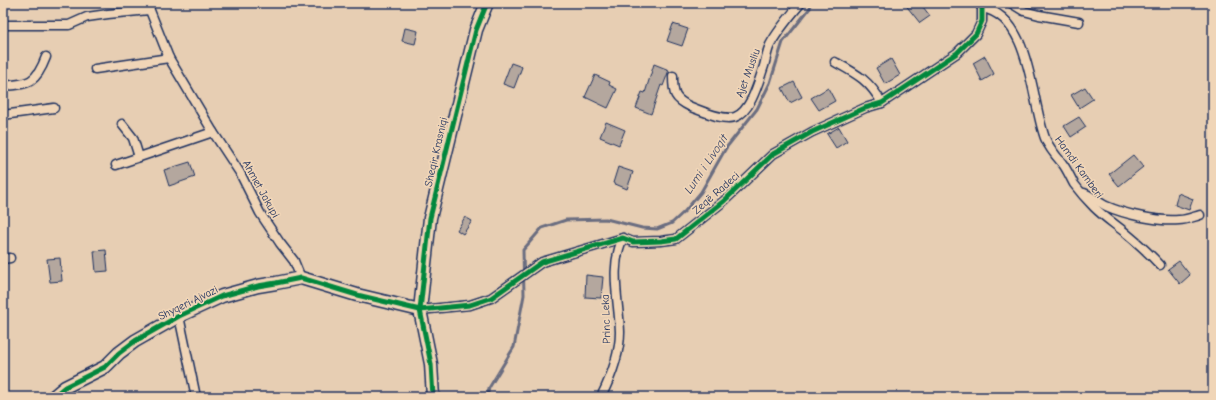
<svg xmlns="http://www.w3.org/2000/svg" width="1216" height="400" font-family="'Comic Neue',sans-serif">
  <rect width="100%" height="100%" fill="#e7ceb3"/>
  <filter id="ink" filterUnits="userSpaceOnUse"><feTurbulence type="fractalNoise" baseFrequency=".025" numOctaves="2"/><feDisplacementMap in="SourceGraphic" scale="8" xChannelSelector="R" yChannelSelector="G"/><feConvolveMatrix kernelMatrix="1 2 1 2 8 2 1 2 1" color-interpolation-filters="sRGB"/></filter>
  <g filter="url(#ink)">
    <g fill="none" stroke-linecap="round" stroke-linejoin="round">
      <path stroke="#6b6d80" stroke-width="3" d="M487,397L489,388L514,347L524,295L523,250L542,228L566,220L606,219L642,228L657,229L672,223L685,211L701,192L726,148L757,109L770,83L783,42L810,8L811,3"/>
    </g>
    <g fill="#b4a79e" stroke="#1b2f5e">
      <path d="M904,3H920L930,16L920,23Z"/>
      <path d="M673,24L688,29L682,46L667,41Z"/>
      <path d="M405,28L418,31L415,44L402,41Z"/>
      <path d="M985,56L994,74L982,81L973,63Z"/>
      <path d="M891,59L900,75L885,84L876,68Z"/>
      <path d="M511,63L522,67L514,88L503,84Z"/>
      <path d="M654,64L669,70L663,86L661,85L651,114L636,108L642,92L645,93Z"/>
      <path d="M595,75L610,82L609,85L617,89L608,108L585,97Z"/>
      <path d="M794,82L802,97L790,103L782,88Z"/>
      <path d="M1085,87L1093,99L1079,108L1071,95Z"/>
      <path d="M828,88L835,101L819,110L811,98Z"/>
      <path d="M1079,117L1086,127L1071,137L1064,126Z"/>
      <path d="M606,122L625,130L619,145L600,137Z"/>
      <path d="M839,127L847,141L836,148L827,134Z"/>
      <path d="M1133,155L1143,167L1119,186L1109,174Z"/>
      <path d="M190,162L195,177L169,186L164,170Z"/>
      <path d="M618,167L633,172L627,189L613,183Z"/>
      <path d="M1178,193L1193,199L1189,210L1175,205Z"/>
      <path d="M465,217L472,221L463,234L457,230Z"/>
      <path d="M106,250L108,271L96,272L94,251Z"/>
      <path d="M60,258L62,281L50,282L47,259Z"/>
      <path d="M1179,261L1190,275L1180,284L1168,269Z"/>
      <path d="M586,275L603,277L601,298L585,297Z"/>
    </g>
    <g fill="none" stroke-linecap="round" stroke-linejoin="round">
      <g stroke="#1b2f5e" stroke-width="11">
        <g id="street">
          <path d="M147,3L169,58L213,132L240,173L260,213L280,243L294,261L301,278"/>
          <path d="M979,3L982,8C1031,16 1031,101 1045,138C1049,148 1055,155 1062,163C1067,169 1070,177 1074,184C1080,192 1087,200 1094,207C1104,217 1116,225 1127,234C1139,244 1150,254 1160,265"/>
          <path d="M1011,3L1024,11L1039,15L1079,22"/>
          <path d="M3,25H69L87,17L108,14L149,10"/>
          <path d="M835,62C857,74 869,80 882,103"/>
          <path d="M95,69L169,58"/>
          <path d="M673,76C673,94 674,99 691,107C702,111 723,121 735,117C751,112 759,80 764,66C766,59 767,51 770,45C778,30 790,16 801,3"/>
          <path d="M3,86C30,84 36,83 46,57"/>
          <path d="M3,115L54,108"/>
          <path d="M122,124L133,138L139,157"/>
          <path d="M116,165L213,132"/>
          <path d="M1084,193C1092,196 1098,202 1106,206C1124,214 1158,222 1179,220C1186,220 1193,217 1200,215"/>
          <path d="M3,259L10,258"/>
          <path d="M420,310L470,305L491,298L542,262L623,238L633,242L661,241L676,239L724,201L773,154L812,132L865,108L882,103L957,53L976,34L982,21V8"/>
          <path d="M179,316L196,397"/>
          <path d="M601,397C611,377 620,355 620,332C619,300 609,268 623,238"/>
        </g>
      </g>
      <g stroke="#1b2f5e" stroke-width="15">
        <g id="secondary">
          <path d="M53,397L65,387L105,367L119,353L135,341L179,316L222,296L258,286L276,283L301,278L357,295L420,310"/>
          <path d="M433,397L431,364L420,310L430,218L476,30L487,3"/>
        </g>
      </g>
      <use href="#street" stroke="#f0d5b7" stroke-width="8"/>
      <use href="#secondary" stroke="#f0d5b7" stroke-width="12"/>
      <g stroke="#f0d5b7" stroke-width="8">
        <g id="cycleway">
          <path d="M53,397L65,387L105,367L119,353L135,341L179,316L222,296L258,286L276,283L301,278L357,295L420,310L470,305L491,298L542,262L623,238L633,242L661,241L676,239L724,201L773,154L812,132L865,108L882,103L957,53L976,34L982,21V8"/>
          <path d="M433,397L431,364L420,310L430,218L476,30L487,3"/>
        </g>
      </g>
      <use href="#cycleway" stroke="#00873e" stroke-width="5"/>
    </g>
  </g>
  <g text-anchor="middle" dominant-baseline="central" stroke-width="3.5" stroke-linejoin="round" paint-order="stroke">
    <g font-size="11" fill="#1b2f5e" stroke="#f0d5b7">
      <text transform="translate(748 73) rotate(-70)">Ajet Musliu</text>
      <text transform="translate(436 152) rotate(-77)">Sheqir Krasniqi</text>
      <text transform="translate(1079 167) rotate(54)">Hamdi Kamberi</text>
      <text transform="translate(261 189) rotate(61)">Ahmet Jakupi</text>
      <text transform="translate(716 193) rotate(-41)">Zeqë Radeci</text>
      <text transform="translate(188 303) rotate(-26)">Shyqeri Ajvazi</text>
      <text transform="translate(606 319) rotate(-92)">Princ Leka</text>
    </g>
    <g font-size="12" font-style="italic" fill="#364469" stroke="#f0d5b7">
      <text transform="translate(706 164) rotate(-56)">Lumi i Livoqit</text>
    </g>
  </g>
  <rect width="1216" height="400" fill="none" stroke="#f0d5b7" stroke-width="16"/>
  <rect x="8" y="8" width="1200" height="384" fill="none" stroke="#1b2f5e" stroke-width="1.5" filter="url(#ink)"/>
</svg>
